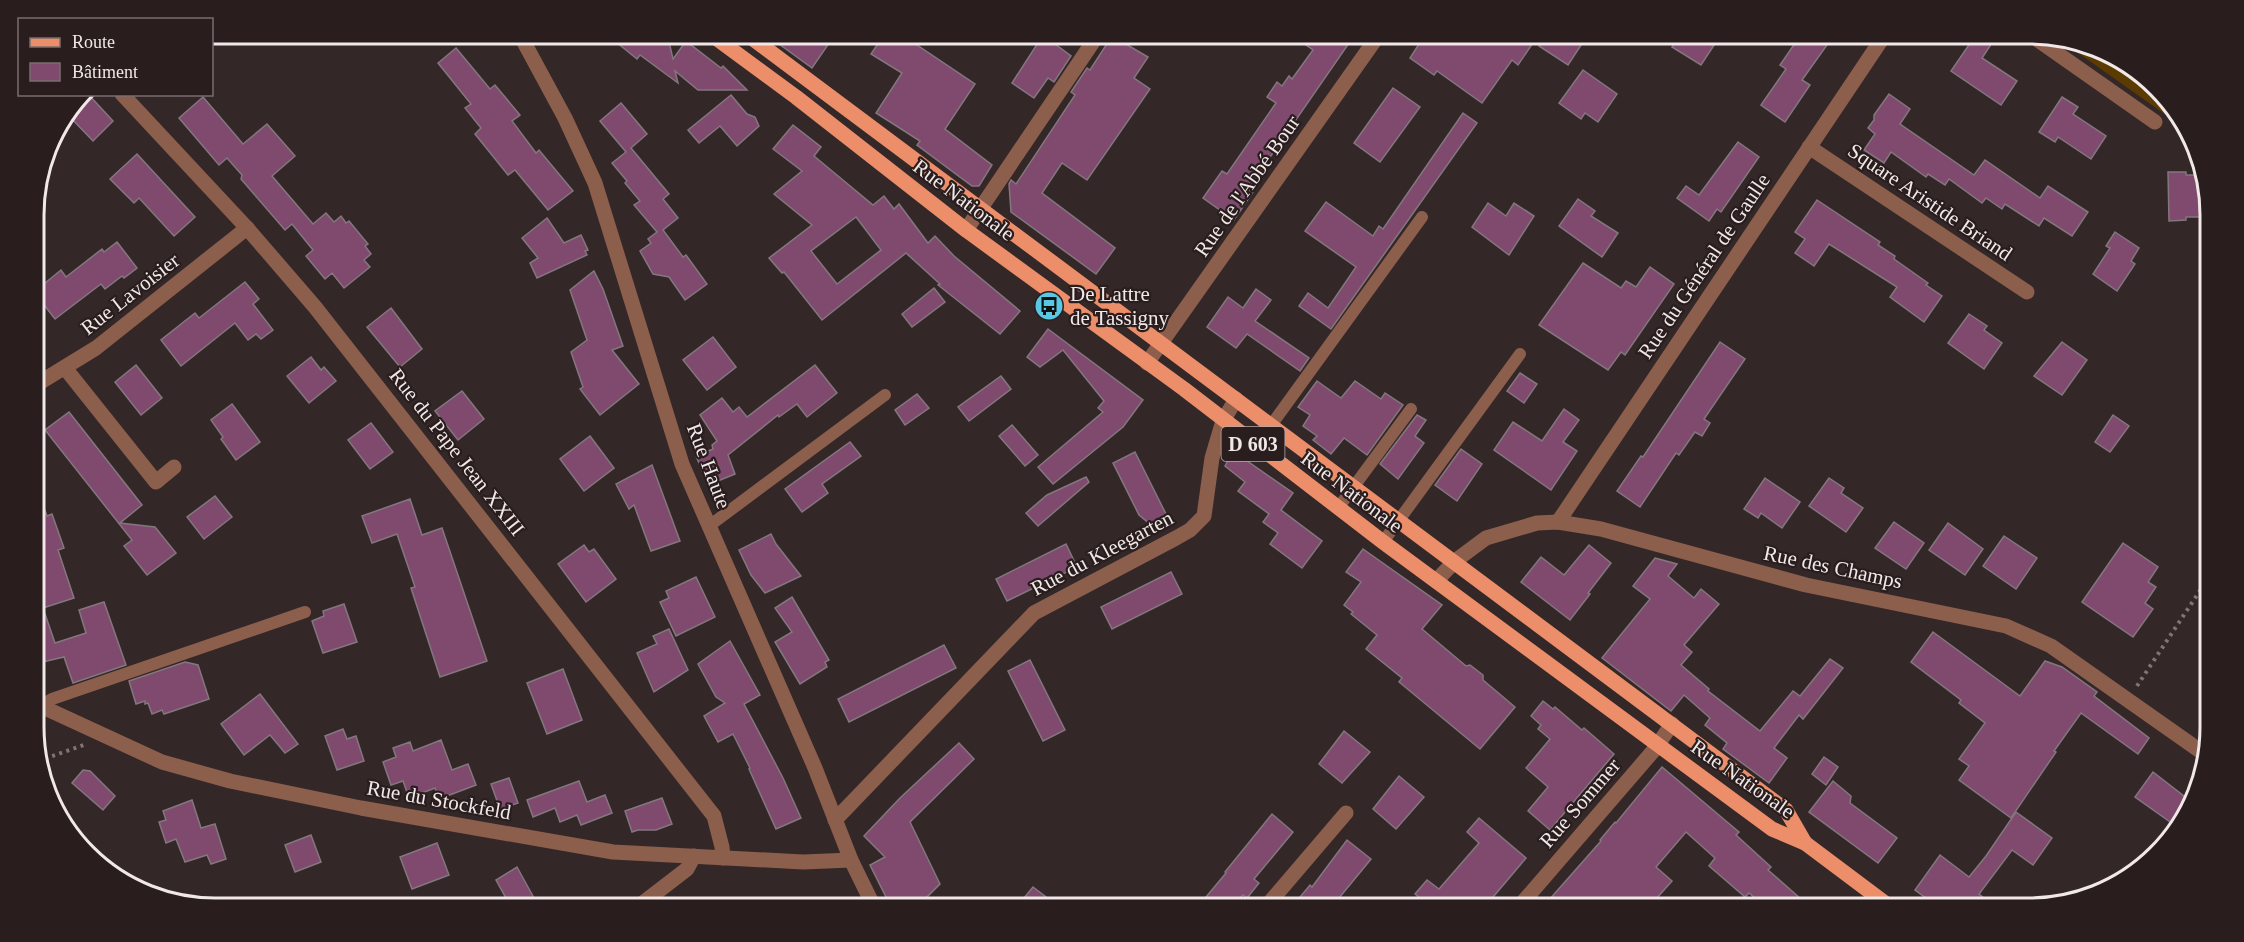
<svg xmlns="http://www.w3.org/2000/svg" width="2244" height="942" font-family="Georgia,serif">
  <rect width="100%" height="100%" fill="#342728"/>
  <path fill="#5c3b01" d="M2057,38L2099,47L2174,104L2183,127Z"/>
  <g fill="#7f4a6e" stroke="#83777e" stroke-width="1.5" fill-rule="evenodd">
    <path d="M623,33H667L673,59L686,41L721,68L723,66L747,90H698L675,71L678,83L640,55L637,59L616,42Z"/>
    <path d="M764,33H836L812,68Z"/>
    <path d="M885,33H899L975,84L945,129L992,165L979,186H972L917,145L920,141L876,113L902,73L871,54Z"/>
    <path d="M1289,33H1356L1248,189L1253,192L1234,220L1203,198L1222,171L1227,174L1276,103L1267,97L1277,82L1282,86L1289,76L1292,79L1313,50Z"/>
    <path d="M1402,33H1526L1535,40L1518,65L1512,60L1482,103L1437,71L1434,75L1410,58L1419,44Z"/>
    <path d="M1548,33H1589L1568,65L1539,46Z"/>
    <path d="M1681,33H1722L1701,65L1672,47Z"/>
    <path d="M1802,33H1810L1827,45L1802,80L1810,85L1785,122L1761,105L1786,69L1780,65Z"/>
    <path d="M1977,33L1992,43L1982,58L2017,81L2001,105L1951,71Z"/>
    <path d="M1043,35L1071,56L1054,82L1048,78L1034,98L1012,83Z"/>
    <path d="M1112,36L1148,57L1134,78L1150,89L1087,180L1062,163L1042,193L1115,248L1096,274L1011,212L1009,184L1011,180L1016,184L1075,95L1071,92L1087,68L1090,70Z"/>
    <path d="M456,48L490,89L495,85L520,115L512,121L536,153L539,150L573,191L548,210L515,170L508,175L475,134L481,128L465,108L471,104L438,63Z"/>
    <path d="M1583,70L1617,94L1598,122L1585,113L1581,119L1559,103Z"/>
    <path d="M1393,88L1420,107L1380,162L1354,143Z"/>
    <path d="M82,94H88L113,121L93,141L67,114Z"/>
    <path d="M1889,94L1910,109L1900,124L1974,175L1985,160L2040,198L2048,186L2088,212L2072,236L2044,218L2039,226L2005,204L2002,209L1986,198L1982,203L1949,179L1945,185L1928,174L1926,177L1891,152L1884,163L1864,150L1875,134L1868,128L1874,120V115Z"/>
    <path d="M731,95L747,114L755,117L759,126L737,146L720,126L699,143L688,130Z"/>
    <path d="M203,97L243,144L267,124L295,156L272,176L313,224L326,213L334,222L341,216L346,223L349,221L368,244L365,246L371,254L364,260L370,267L344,288L332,273L325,279L306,256L313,250L292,224L285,230L241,179L242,175L227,158L219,165L179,118Z"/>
    <path d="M2062,97L2078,107L2073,114L2106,136L2091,159L2058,137L2055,142L2039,132Z"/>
    <path d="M621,103L647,134L631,148L669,194L663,199L678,218L663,230L683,257L686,255L707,284L685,300L669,277L653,274L640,251L651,243L648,239L657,232L634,205L640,201L625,183L627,181L612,163L626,152L600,121Z"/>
    <path d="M1463,113L1477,123L1331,329L1299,306L1308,293L1328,308L1356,267L1305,231L1326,202L1373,236L1379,226L1383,229Z"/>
    <path d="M793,125L821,147L814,156L873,205L884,196L894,209L899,204L928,243L935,236L954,256L1020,311L1000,334L938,285L940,284L906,253L822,320L784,272L782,273L769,258L812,225L774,194L802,171L773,149ZM856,217L881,250L837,284L811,251Z"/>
    <path d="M1738,142L1759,157L1721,212L1717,209L1709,221L1677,198L1686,186L1699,195Z"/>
    <path d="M137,154L195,217L174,236L139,198L134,203L110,179Z"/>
    <path d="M2168,172H2186V175H2203L2209,191L2210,217H2186V220L2169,221Z"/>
    <path d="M1578,199L1595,211L1591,216L1618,233L1602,257L1559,226Z"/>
    <path d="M1817,200L1880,242L1878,245L1895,256L1894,259L1928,283L1926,285L1942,296L1924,322L1890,297L1897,287L1829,244L1814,266L1795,253L1805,239L1795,232Z"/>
    <path d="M1488,203L1506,216L1514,203L1534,216L1509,255L1472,227Z"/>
    <path d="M547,218L564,243L581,235L588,250L585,251L587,255L537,278L530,263L538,258L522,238Z"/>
    <path d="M2115,232L2139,248L2131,261L2135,264L2117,291L2093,274L2110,248L2106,246Z"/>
    <path d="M117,242L137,268L124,278L122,276L105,289L101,284L55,319L34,292L61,270L66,277L102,249L104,252Z"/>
    <path d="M1583,263L1621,288L1626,281L1636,287L1650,267L1674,284L1625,355L1621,352L1608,370L1539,325Z"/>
    <path d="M594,271L603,289L623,346L612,350L639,384L600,415L580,389L583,387L571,352L587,340L570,290Z"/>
    <path d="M245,282L259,299L253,304L273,330L261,339L256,334L248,340L235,323L181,366L161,340L195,313L199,318Z"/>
    <path d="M934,288L945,302L912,327L902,314Z"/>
    <path d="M1256,289L1271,300L1255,321L1309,358L1300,371L1247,334L1236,348L1207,327L1228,297L1243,308Z"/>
    <path d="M391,308L422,349L400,367L367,327Z"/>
    <path d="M1969,314L1987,326L1984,330L2002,343L1984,369L1948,343Z"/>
    <path d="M1048,329L1143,400L1123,427L1053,484L1038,467L1103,412L1098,408L1104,401L1063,350L1040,367L1027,357Z"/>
    <path d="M713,337L736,367L707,390L683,360Z"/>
    <path d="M1720,342L1745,359L1704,419L1710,423L1702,436L1695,432L1679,455L1676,453L1640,507L1617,491L1641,456L1643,457Z"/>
    <path d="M2062,342L2087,360L2062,395L2034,376Z"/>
    <path d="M311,357L321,370L324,367L336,381L309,403L287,376Z"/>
    <path d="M136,365L162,398L141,415L115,382Z"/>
    <path d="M815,365L837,393L807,417L797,404L779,417L778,415L728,455L735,474L708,485L696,456L713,449L712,445L717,441L700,415L722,398L733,412L739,407L747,417Z"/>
    <path d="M1520,373L1537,384L1524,403L1507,391Z"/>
    <path d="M1001,376L1011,389L969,421L958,407Z"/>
    <path d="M1317,381L1341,398L1355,381L1381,399L1385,393L1403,405L1367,455L1344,438L1331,454L1313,440L1317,436L1303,426L1310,415L1298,407Z"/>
    <path d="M462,391L484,419L458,440L435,411Z"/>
    <path d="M917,394L929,408L905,425L895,410Z"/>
    <path d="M232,404L260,442L236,460L221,439L223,437L211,420Z"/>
    <path d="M1564,409L1579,420L1563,442L1577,451L1551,490L1494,450L1513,422L1542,441Z"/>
    <path d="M69,412L142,505L120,523L155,527L176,553L147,575L124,546L132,540L45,430Z"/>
    <path d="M1417,415L1426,420L1415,436L1424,443L1398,479L1380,464Z"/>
    <path d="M2113,415L2129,426L2110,452L2095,442Z"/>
    <path d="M371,423L393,452L370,469L348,440Z"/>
    <path d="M1012,425L1038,455L1025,466L999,436Z"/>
    <path d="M590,436L614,468L584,491L560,459Z"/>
    <path d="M850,442L861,456L822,484L828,493L802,512L785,489Z"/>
    <path d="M1461,449L1482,464L1457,501L1435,485Z"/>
    <path d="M1233,451L1293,493L1281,510L1322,541L1302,568L1270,544L1278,533L1263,522L1269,514L1238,491L1245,482L1225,466Z"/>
    <path d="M1135,452L1170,522L1156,529L1139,515L1113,463Z"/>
    <path d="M652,465L680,541L651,551L634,505L629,509L616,484Z"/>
    <path d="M1086,477L1089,482L1038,526L1026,513L1047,495Z"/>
    <path d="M1765,478L1800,502L1782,528L1761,513L1758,518L1744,509Z"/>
    <path d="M1829,478L1844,488L1841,493L1863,508L1846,532L1809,506Z"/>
    <path d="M34,486H36L47,516L52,514L64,548L58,550L74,598L43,608L55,643L86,633L79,610L104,602L126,665L73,683L64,657L34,664Z"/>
    <path d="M215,496L232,517L204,539L187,517Z"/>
    <path d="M410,499L422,535L442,528L487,661L440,677L411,588L415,587L397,534L372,543L362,516Z"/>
    <path d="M1894,522L1924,543L1906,569L1875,548Z"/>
    <path d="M1948,523L1983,549L1965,575L1929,550Z"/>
    <path d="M771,534L776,544L801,576L765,593L751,575L739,550Z"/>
    <path d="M2004,536L2037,558L2016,589L1983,566Z"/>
    <path d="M2123,543L2158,567L2148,582L2156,587L2145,603L2153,609L2133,637L2082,602Z"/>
    <path d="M1066,544L1077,567L1007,601L996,579Z"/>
    <path d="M584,545L589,552L594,549L616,579L586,602L558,564Z"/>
    <path d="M1589,545L1611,563L1588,593L1590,594L1570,620L1521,582L1541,557L1564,575Z"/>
    <path d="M1363,549L1442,605L1422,629L1466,666L1470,665L1483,675V680L1515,707L1480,749L1399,682L1402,678L1366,649L1377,635L1351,614L1353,612L1344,605L1361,582L1346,572Z"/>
    <path d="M1655,558L1677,564L1668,576L1694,598L1701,589L1719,604L1684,645L1692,652L1681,665L1709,689L1708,691L1760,731L1793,691L1800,696L1830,659L1843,668L1803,719L1799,715L1774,748L1787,758L1769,783L1723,749L1727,743L1705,725L1710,718L1684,695L1671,711L1602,658L1650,599L1633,586Z"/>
    <path d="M1171,572L1182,594L1112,629L1101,607Z"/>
    <path d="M696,577L715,617L676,636L660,602L669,598L666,591Z"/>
    <path d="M792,597L829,660L825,662L827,667L800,684L775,642L792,632L775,608Z"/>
    <path d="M344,604L357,642L323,653L312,621L324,616L323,611Z"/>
    <path d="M669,629L688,670L654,692L637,653L657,644L653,636Z"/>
    <path d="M1933,632L2020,696L2045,661L2062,667L2097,692L2094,696L2149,738L2138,754L2081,713L2054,751L2056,752L2011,818L1959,780L1969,766L1959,759L1985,723L1959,703L1961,700L1911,662Z"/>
    <path d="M730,641L760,695L744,704L783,778L801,818L776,829L749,769L750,768L733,734L718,742L704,716L725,703L716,697L698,664Z"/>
    <path d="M944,645L956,668L849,722L838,699Z"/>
    <path d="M1030,660L1065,730L1043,741L1008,671Z"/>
    <path d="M185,662L198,665L209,699L164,714L162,710L152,714L148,703L145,704V701L136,704L129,681Z"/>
    <path d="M563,669L582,720L547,734L527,683Z"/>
    <path d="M260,694L298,744L285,753L270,735L244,755L221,724Z"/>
    <path d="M1543,701L1553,709L1555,707L1582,730L1584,728L1614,754L1550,830L1528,811L1548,787L1526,768L1550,739L1538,729L1541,725L1531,716Z"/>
    <path d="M343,729L347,739L356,736L364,761L337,770L325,736Z"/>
    <path d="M1344,731L1370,752L1342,783L1319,764Z"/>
    <path d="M441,740L452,770L468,764L476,785L439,799L435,788L409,798L403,781L391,785L383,762L396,757L393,748L410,742L413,751Z"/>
    <path d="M959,743L974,759L910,822L940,884L927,897L933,909H892L870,865L885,857L864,836L900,798Z"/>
    <path d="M1824,757L1838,767L1826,785L1812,774Z"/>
    <path d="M1662,767L1739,832L1736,835L1771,867L1768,870L1801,899L1792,909H1768L1749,893L1745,897L1709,866L1715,858L1686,832L1656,867L1672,881L1647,909H1541L1601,841L1600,840L1615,822L1616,823Z"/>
    <path d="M83,770L90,771L115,796L103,810L72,783Z"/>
    <path d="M2153,772L2189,800L2173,824L2135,797Z"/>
    <path d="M1399,776L1424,797L1396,829L1373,809Z"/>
    <path d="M509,778L518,803L500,809L491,784Z"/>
    <path d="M579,781L587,802L605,795L612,813L581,825L577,815L560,822L555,808L533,817L527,800Z"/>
    <path d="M1833,781L1851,796L1850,803L1897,838L1878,863L1809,812Z"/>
    <path d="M662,798L672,824L656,830H638L632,832L625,811Z"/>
    <path d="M192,800L201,828L215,824L226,859L211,864L207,855L185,862L176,839L166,843L159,822L166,820L163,811Z"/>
    <path d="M2016,812L2052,838L2033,865L2012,850L1979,894L1998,909H1941L1915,890L1940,855L1969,877L1986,856Z"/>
    <path d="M1272,814L1293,832L1254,879L1259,883L1247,898L1243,895L1231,909H1196L1226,873L1225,872Z"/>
    <path d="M1479,818L1526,858L1483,909H1439L1433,904L1431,907L1415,894L1427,880L1439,889L1479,843L1467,832Z"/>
    <path d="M311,835L321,862L295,872L285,845Z"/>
    <path d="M1347,840L1371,859L1330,909H1290L1310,885L1312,887Z"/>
    <path d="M437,843L449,875L412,889L400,857Z"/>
    <path d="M517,867L540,909H512L496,880Z"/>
    <path d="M1033,887L1046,897L1037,909H1015Z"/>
  </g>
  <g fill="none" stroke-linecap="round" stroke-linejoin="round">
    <g stroke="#807475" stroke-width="4" stroke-dasharray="3 4.5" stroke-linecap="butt">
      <path d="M2137,686L2211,574"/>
      <path d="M38,761L84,745"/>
    </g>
    <g stroke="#8c5e4c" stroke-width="12">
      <path d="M1256,446L1422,217"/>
      <path d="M1338,508L1411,409"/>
      <path d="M709,526L885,395"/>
      <path d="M1383,542L1520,354"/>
      <path d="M40,706L52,699L305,612"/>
    </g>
    <g stroke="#8c5e4c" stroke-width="15">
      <path d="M519,33L565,118L595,183L682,464L815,768L851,860L875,909"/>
      <path d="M2028,33L2155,122"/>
      <path d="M122,94L247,228L315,307L714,816L722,847L723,858"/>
      <path d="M1809,147L2027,292"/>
      <path d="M966,230L1099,33"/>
      <path d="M1147,363L1380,33"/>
      <path d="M65,368L156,482L174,467"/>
      <path d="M34,386L96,348L247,228"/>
      <path d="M1558,522L1886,33"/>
      <path d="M1436,581L1455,561L1486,538L1537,523L1558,522L1601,529L1806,585L2006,626L2051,646L2206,755"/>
      <path d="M34,703L162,762L230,781L361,808L613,852L803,862L851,860"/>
      <path d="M835,820L1034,613L1176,538L1190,530L1204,516L1212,458L1223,421L1236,399"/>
      <path d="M635,909L687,869L694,856"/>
      <path d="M1264,909L1346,813"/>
      <path d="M1517,909L1654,750L1672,724"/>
    </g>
    <g stroke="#ec8e69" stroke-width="15">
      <path d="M709,33L796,97L966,230L1184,389L1383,542L1772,829L1805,843L1893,909"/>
      <path d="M745,33L1786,810L1805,843"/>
    </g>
  </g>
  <defs>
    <g id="bus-disc" transform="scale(1.5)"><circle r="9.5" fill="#59c8e4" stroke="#291d1e"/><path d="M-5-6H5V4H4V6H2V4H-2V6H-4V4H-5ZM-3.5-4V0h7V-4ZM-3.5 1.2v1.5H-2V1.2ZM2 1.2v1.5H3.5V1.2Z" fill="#111"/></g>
  </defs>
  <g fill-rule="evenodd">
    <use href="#bus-disc" x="1049" y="306"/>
  </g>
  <g text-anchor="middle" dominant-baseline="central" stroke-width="4.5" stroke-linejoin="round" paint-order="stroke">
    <rect fill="#291d1e" stroke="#b5abab" stroke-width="1.5" x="1221.5" y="427" width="63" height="34" rx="4.5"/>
    <g font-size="20" font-weight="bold" fill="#f1e8e8">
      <text x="1253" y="444">D 603</text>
    </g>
    <g font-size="21" fill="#f1e8e8" stroke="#291d1e">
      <text transform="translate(1247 186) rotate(-55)">Rue de l'Abbé Bour</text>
      <text transform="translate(964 200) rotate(37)">Rue Nationale</text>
      <text transform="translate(1930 202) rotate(34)">Square Aristide Briand</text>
      <text transform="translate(1704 266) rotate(-56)">Rue du Général de Gaulle</text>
      <text transform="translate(130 294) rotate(-38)">Rue Lavoisier</text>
      <text transform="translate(457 452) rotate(52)">Rue du Pape Jean XXIII</text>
      <text transform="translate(709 466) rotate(69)">Rue Haute</text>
      <text transform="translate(1352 492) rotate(37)">Rue Nationale</text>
      <text transform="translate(1102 553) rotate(-28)">Rue du Kleegarten</text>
      <text transform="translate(1833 567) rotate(12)">Rue des Champs</text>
      <text transform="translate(1743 779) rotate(35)">Rue Nationale</text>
      <text transform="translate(439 800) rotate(10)">Rue du Stockfeld</text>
      <text transform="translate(1580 803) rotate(-49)">Rue Sommer</text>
    </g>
    <g font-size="21" fill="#f1e8e8" stroke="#291d1e" text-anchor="start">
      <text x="1070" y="294">De Lattre<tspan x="1070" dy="24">de Tassigny</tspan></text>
    </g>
  </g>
  <path d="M0 0H2244V942H0ZM215 44H2029A171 171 0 0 1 2200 215V727A171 171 0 0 1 2029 898H215A171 171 0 0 1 44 727V215A171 171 0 0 1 215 44Z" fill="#291d1e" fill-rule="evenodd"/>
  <path fill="none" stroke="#f1e8e8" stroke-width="3" d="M215 44H2029A171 171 0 0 1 2200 215V727A171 171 0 0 1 2029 898H215A171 171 0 0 1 44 727V215A171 171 0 0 1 215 44Z"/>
  <rect x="18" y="18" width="195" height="78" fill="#291d1e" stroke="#796e6f" stroke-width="1.5"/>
  <rect x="30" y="38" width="30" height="9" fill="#ec8e69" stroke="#796e6f" stroke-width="1.5"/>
  <text x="72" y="48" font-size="18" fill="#f1e8e8">Route</text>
  <rect x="30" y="63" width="30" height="18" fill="#7f4a6e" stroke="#796e6f" stroke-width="1.5"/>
  <text x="72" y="78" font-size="18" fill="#f1e8e8">Bâtiment</text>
</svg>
